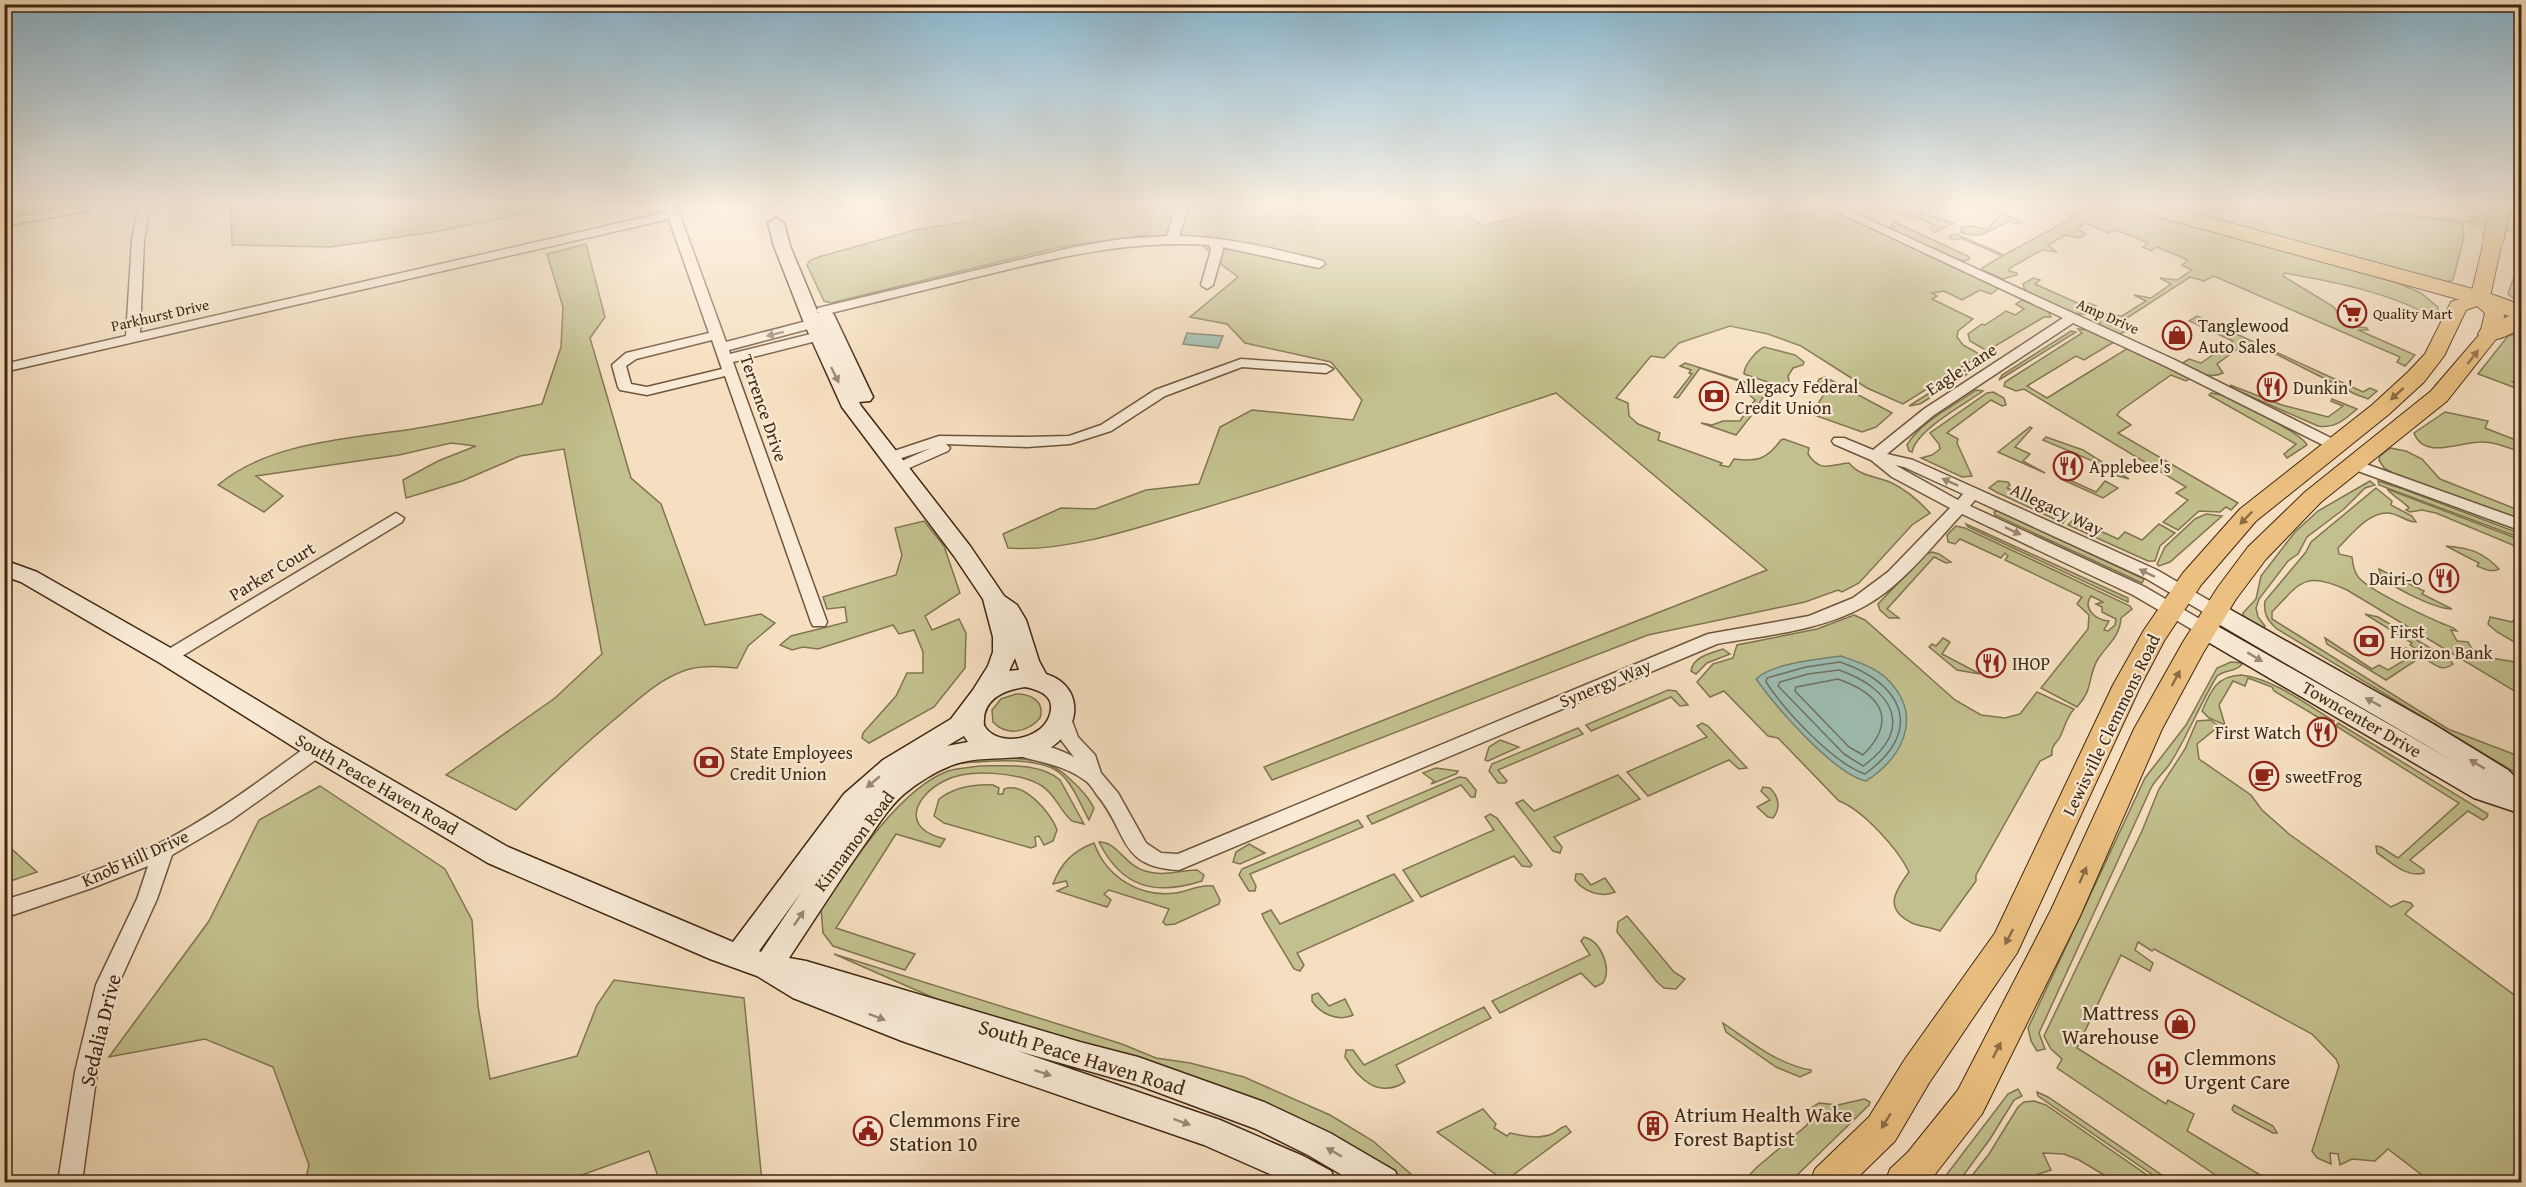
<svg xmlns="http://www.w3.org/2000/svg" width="2526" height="1187" font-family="'Gentium Book Plus',serif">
  <rect width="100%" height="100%" fill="#f6dfc0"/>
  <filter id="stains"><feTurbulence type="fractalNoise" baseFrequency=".00333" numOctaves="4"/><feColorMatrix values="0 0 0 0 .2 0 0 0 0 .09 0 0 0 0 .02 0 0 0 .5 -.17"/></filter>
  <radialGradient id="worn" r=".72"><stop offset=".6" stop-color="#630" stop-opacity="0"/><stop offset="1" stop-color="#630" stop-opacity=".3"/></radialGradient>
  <g fill="#c2c08e" stroke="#817450" stroke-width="1.5" fill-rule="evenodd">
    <path d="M231,207H560L434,232L331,247L232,245Z"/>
    <path d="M974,207H1458L1483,226L1552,207H1825L1999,288L1991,294L1980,290L1962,300L1944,291L1932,293L1937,296L1932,299L1973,319L1958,331L1957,337L1963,345L1981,355L1903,404L1867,388L1801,346L1768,334L1730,326L1679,343L1664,358L1651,356L1616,398L1628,403L1629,416L1638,424L1660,433L1658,440L1722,463L1720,465L1729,467L1734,459C1758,462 1767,459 1781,440L1784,439L1809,448L1808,454C1821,474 1832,464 1849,463C1860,477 1877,476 1892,483C1906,490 1920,502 1930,513L1912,525L1859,583L1842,592L1838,590L1805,602L1648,635L1272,780L1264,767L1767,570L1556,393C1439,432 1322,473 1204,508C1146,525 1068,553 1008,548L1003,534L1061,508L1095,509L1146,490L1199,484L1220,427L1252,410L1353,420L1362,400L1331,362L1245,343L1227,324L1190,317L1238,277L1222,265L1195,237L1138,236L1060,247L831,303L824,301L807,265L810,260L822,256L915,230L976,220Z"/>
    <path d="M1920,207H1925L1921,213L1954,223L1935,232L1930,228L1934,225L1917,217L1910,219L1900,214L1911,216Z"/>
    <path d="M1975,207H1987L2022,222L2018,224L2009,221C1990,230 1980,241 1960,232L1963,230L1961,228L1972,226L1987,230L1999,215Z"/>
    <path d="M2031,207H2125L2391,280L2421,293L2438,307V318H2434C2389,292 2334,282 2284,273L2283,276L2334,307L2342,320L2348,321L2351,326L2367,328L2368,330H2358L2415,355L2405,366L2397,362L2400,357L2214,276L2204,281L2190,277L2116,325L2126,331L2118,335L2100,325L2099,319L2107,314L2122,316L2146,301L2134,295L2151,298L2171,284L2160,278L2177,280L2192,270L2182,265L2188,260L2157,247L2151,251L2143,247L2148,243C2137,238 2127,234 2115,230L2109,233L2085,223L2077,229L2086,234L2079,238L2065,235L2048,245L2056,252L2042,250L2010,268L2009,271L2017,273V275L2003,279L1982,270V268L2002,256L1961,238L1956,240L1949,238L1951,235L1956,234L2004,255L2074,217L2050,207L2043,211Z"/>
    <path d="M2172,207H2334L2463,223L2464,237L2453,280L2445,282Z"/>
    <path d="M1894,222L1968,256L1970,259L1965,261L1955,259L1895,231L1890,227Z"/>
    <path d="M586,244L605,317L590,338L631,478L661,504L705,625L761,614L775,623L748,646L737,668C720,666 702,665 686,670C657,680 638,700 615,719C580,748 548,778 516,810L446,775L555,698L602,654L564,449L520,456L462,481L406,498L403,480L438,461L476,446L451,443L399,455L256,476L283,496L264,512L218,485C268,443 345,439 406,430C452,423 497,413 542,404L561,347L563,307L547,254Z"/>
    <path d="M2521,256V304L2508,294Z"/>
    <path d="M2033,278L2040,280L2035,284L2084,306L2089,303L2096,306L2085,314H2074L2025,291L2023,284Z"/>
    <path d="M2022,300L2048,310L2051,317H2044L1987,351L1970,341L1968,334L1982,324L1985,325L2006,311L2015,315L2024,309L2016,304Z"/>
    <path d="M2197,316L2363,392L2370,388L2377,391L2368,399L2355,394L2258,345L2239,348L2217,364L2223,373C2208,380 2195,371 2181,364L2189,359L2201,363L2233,341L2189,321Z"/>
    <path d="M2078,329L2089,330L2114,342L2084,360L2076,356L2027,386L2047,398L2128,348L2187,375L2189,379L2186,381L2171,375L2120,411L2117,415L2131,425L2118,433L2238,503L2231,510L2226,507L2220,512L2199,511L2178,530L2163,522L2188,500L2176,493L2186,487L2024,389L2016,391L2004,386L2005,382L2082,333Z"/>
    <path d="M2071,331L2076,332L1999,380L2002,375Z"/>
    <path d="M2521,333V384L2513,382L2521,390L2478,374L2508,336Z"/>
    <path d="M1764,347L1795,355L1804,362L1803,365L1793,368L1788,376L1790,386L1782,387L1744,374C1744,365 1756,351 1764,347Z"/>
    <path d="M1986,357L1989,360L1920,404L1909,406Z"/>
    <path d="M1685,363L1761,387L1766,393L1756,408L1746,405H1751L1755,400L1743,389L1742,382L1700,368L1678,398L1674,397L1692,374L1689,373L1691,370L1680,366Z"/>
    <path d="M1825,377L1892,413L1876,427L1862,432L1800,410L1803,407L1814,410L1828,388L1817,384L1819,379Z"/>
    <path d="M2230,385L2282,405L2328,417L2343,406L2331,401L2332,399L2357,409C2344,420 2335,429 2318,426L2236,390Z"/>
    <path d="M1976,390L1983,391C1965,404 1916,430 1912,452L1909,451L1907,445C1921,421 1954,406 1976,390Z"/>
    <path d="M1993,392L2004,398L2006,405L2002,406L1991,400L1947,433L1958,439L1957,443L1972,476L1962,477L1921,458L1932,455L1940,449L1939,444L1930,433L1987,393Z"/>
    <path d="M2211,393L2223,395C2239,404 2301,432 2307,445L2287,458L2284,454L2296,444L2209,395Z"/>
    <path d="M2445,412L2488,421L2485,428L2521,442V452C2508,448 2494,441 2480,442C2460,442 2424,460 2414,433Z"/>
    <path d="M1741,413L1751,416L1736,435L1701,423L1712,425L1723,421H1740L1744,415Z"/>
    <path d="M2030,427L2032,428L2015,447L2030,454L2023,461L2045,473L1998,452Z"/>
    <path d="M2046,437L2083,450L2129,479L2111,474L2114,470L2043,440Z"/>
    <path d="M2390,448L2406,451L2422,459L2440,479L2521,511V522L2393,473L2384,468L2379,460L2380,456Z"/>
    <path d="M2063,477L2096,492L2105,481L2118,488L2103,498L2061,479Z"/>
    <path d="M1998,481L2008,482L2010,485L2007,488L2068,516L2063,523L1996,492L1989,488Z"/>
    <path d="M2370,481L2375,485L2365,488L2344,509L2307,537L2298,554L2288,561L2259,599L2256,608L2258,617L2265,626L2261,632L2244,618L2243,613L2256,599L2261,576L2295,532L2318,511Z"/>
    <path d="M2378,481L2403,489L2521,534V538L2379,485Z"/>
    <path d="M2376,488L2392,501L2391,505L2412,516L2416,522C2406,522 2399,514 2389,513C2369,511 2351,535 2338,548L2339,554L2352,557C2353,565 2354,572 2359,578C2373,593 2421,614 2441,623C2447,626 2453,626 2457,631L2451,630L2457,641L2468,642L2472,649L2481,650L2485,657L2521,663V695L2347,590C2304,570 2300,583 2272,612V619L2448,729L2521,757V776L2277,629C2268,621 2263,614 2265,601L2306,552L2311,542Z"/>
    <path d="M2387,489L2521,540V556L2513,545L2436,513L2422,510L2410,512L2406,510L2409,508C2404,502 2394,497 2387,489Z"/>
    <path d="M1998,511L2144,579L2142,583L1995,515L1994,512Z"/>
    <path d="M2206,514L2222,516L2170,562L2159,566L2157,564L2165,547L2195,519Z"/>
    <path d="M2074,519L2118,539L2125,532L2142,540L2159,524L2175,533L2160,546L2155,561H2148L2068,525Z"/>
    <path d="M924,521L944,546L960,593L925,616L932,630L959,619L966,633L965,668L934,707L869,743L862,738L863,733L896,696L907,673H923V652L914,630L899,634L893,625L818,649L803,647L792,650L780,645L791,636L847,622L845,607L827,609L823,597L896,575L902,555L895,528Z"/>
    <path d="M1966,524L2128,598V602L1968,527Z"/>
    <path d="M1956,526L1965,528L2130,606L2132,609L2121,618C2120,637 2107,645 2098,659C2087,677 2094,689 2077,707L2041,688L2088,629L2089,615L2077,604L2082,597L2005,560L2008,556L2005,553L2001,558L1960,539L1955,544L1948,542L1947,535ZM2091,596L2103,602L2096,604L2102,607V612L2116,619L2115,625L2108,631L2104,630L2109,621C2096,620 2082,609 2091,596Z"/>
    <path d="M2446,546C2470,548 2483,552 2499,569C2492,573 2484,569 2477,566L2479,563Z"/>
    <path d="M1932,552L1939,554L1951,562L1946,563L1934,557L1887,609L1899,618H1889L1880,610L1878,604L1926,554Z"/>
    <path d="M2379,569L2424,591L2422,594L2452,609C2436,609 2389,587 2380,574Z"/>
    <path d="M2521,611V646L2497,632L2488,624L2490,617L2512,622Z"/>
    <path d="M2365,614L2378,617L2449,659L2453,664C2442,672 2437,666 2427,660L2430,658L2410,645L2412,643Z"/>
    <path d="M1854,615L1865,620L1955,700L1981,715L2005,718L2020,714L2037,692L2074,709C2066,718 2065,727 2060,737C2056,744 2051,745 2052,755L2040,761L1976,875V881L1940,931C1931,927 1921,927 1912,923C1883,909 1895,891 1909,872C1898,849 1863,810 1839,801L1778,738L1768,736L1724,691L1710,697L1697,682L1713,664L1733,658L1737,645L1817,629Z"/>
    <path d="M1943,638L1950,642L1942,654L1980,674L1957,670L1929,647L1932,644L1936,646Z"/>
    <path d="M2325,638L2372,669L2379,665L2388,670L2412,656L2403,650L2406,648L2421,657L2386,680L2327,644Z"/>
    <path d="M1723,649L1730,654L1707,663L1696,674L1691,671C1693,657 1710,653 1723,649Z"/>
    <path d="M2231,662L2243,663C2235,673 2226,669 2217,676C2200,704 2188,735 2171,762C2165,772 2156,778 2151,788L2039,1033L2045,1049L2037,1051L2031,1041L2028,1028L2145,778L2186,725L2217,668Z"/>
    <path d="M2241,675C2274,679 2306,704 2334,721L2331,725L2274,691L2272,687L2248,678L2245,686L2233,681L2219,705L2225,725L2209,718L2202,711C2211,690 2217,676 2241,675Z"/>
    <path d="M1668,690L1676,691L1688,705L1680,706L1671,697L1591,731L1586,725Z"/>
    <path d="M1016,694C1031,694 1045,701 1040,718C1028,732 1007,737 993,722L992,710L1001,699Z"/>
    <path d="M2210,720L2219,726L2197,744L2199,759L2251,795L2262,810L2289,834L2391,907L2403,901L2411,903L2413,906L2405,914L2521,1000V1182H2431L2388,1149L2375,1161L2352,1159L2340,1165L2338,1154L2330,1153L2331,1164L2317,1158L2312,1151L2339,1066L2336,1059L2312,1034L2154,949L2152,951L2138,942L2135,950L2153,963L2150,971L2121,955L2077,1048L2166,1104L2168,1100L2194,1114L2187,1131L2272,1182H2226L2057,1068L2062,1059L2051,1049L2044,1036L2142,831L2159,789L2185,749L2197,721Z"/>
    <path d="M1702,723L1708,726L1747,768L1739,769L1729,760L1648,796L1627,772L1707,737L1697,726Z"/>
    <path d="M2338,723L2488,814L2487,817L2483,820L2468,811L2410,860L2424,870V873C2406,878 2391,862 2377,853L2376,846L2381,847L2398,858L2459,803L2336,726Z"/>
    <path d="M1578,728L1583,734L1498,770L1507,781L1505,783H1498L1489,771L1492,764Z"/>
    <path d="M1500,740L1519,747L1488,761L1485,760L1489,747Z"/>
    <path d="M989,757C1020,759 1047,756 1070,779C1080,788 1088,796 1094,808L1089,820C1081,806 1074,786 1062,775C1042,755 981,761 956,764L955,761Z"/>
    <path d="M979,766C1005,766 1039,762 1060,780L1084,824L1072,821C1060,811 1056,795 1042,786C1019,772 968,768 944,781C913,797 901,829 945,839L940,847L896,834L836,928L915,954L905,970L833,946L823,933L821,909C849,867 899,789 948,771C957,768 969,768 979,766Z"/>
    <path d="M1436,768L1458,771L1456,774L1431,784L1434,781L1423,773Z"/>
    <path d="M1618,775L1640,799L1554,837L1562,847L1560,853L1553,851L1516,803L1523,800L1534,811Z"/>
    <path d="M1459,777L1466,778L1476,790L1475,797H1471L1461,785L1372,824L1367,816Z"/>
    <path d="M993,785L999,788L998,794H1003L1004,789C1024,781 1051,813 1057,830L1053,841L1044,845L1039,836L1035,837L1036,846L1031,848L944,823L934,816L939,799C955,787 974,784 993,785Z"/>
    <path d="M320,786L445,869L472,920L478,1006L490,1079L577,1056L597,1005L614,980L744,998L762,1182H660L649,1151L562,1182H305L309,1165L273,1067L205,1039L109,1057L209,921L259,820Z"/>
    <path d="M1763,787L1770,788C1779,797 1781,808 1773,818L1768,817L1757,807L1770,800L1761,791Z"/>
    <path d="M1490,814L1497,818L1532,865L1530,867L1522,866L1514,856L1421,897L1403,870L1494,830L1485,817Z"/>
    <path d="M1358,820L1363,827L1250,874L1256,886L1255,891H1249L1239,875L1242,869Z"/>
    <path d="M1099,842C1118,842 1124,865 1145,871C1163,877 1179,870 1197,870L1204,875L1202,881C1155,896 1122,888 1099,842Z"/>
    <path d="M4,843H5L37,872L5,883Z"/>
    <path d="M1094,843C1106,877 1140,898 1176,893C1189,891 1200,884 1213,886L1220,900L1219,904L1175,924L1166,925L1163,922L1169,909L1109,890L1104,894L1111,900L1107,907L1057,891L1068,886L1066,881L1053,884C1061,863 1073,851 1094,843Z"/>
    <path d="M1249,844L1265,853L1240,864L1233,862L1236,852Z"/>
    <path d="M1394,874L1413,901L1297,953L1304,965L1300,971L1294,969L1264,919L1262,914L1271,910L1280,924Z"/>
    <path d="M1576,874H1582L1591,885L1605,878L1615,892C1602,898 1584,892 1575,880Z"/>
    <path d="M1627,916L1674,972L1685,979L1676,989L1664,988L1657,982L1617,932L1618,922Z"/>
    <path d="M1584,937C1601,941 1612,968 1603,983L1595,987L1581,973L1500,1013L1492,1001L1590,955L1581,941Z"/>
    <path d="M834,954L1122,1044L1156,1058L1190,1063L1244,1077L1330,1115L1373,1141L1420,1182H1395L1385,1175L959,1009Z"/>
    <path d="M1318,993L1329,1006L1345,999L1353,1015C1339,1022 1320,1014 1312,1001V995Z"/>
    <path d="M1484,1007L1491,1018L1396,1065L1405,1082C1378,1099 1359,1079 1345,1057L1346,1050H1353L1364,1065Z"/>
    <path d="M1723,1023C1751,1042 1777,1064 1811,1070V1072L1800,1077L1776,1067L1726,1032Z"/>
    <path d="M2018,1089L2022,1096L2014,1100L1990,1139L1960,1180L1958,1182H1941L2008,1094Z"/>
    <path d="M2037,1092L2048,1097L2172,1182H2163L2038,1096Z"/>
    <path d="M1864,1099L1870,1102L1869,1105L1790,1182H1743L1756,1168L1807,1125L1811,1108L1819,1103L1838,1105Z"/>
    <path d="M2034,1101L2046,1105L2157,1182H2116L2079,1160L2064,1154L2043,1153L2051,1170L2033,1176L2024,1182H1967L1989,1154L2018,1107L2024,1102Z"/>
    <path d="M2234,1105L2273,1126L2277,1133H2273L2234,1112L2232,1109Z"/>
    <path d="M1483,1109L1496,1124L1494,1128L1507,1136L1510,1133C1524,1136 1540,1140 1554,1133C1559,1130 1561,1127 1566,1126L1571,1132L1505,1181L1437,1132Z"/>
  </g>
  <g fill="#9dbdb1" stroke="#788171" stroke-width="1.5">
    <path d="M1187,333L1223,336L1218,348L1183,344Z"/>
    <path d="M1841,656C1858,662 1878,668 1890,682C1923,718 1902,758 1866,781C1834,774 1776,707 1756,679C1773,663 1818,659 1841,656Z"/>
  </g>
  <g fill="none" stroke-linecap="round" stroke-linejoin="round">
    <g stroke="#6e7261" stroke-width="1.5">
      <path d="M1840,662C1902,683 1926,730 1865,774C1833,763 1785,711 1766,682L1767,678L1806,667Z"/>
      <path d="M1839,670C1891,688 1917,728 1863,766L1844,754L1778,686L1780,682L1808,674Z"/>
      <path d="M1838,679C1880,694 1899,719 1863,755L1849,747L1795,691L1796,687Z"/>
    </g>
    <path stroke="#d2ba9d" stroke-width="24" stroke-dasharray="24 12" stroke-linecap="butt" d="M2467,215L2522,222"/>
    <g stroke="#6e553d" stroke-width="3">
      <g id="street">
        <path d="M70,207H92L86,211L4,226V219Z"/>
        <path d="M138,207H150L144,240L140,333L667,212L665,207H677L726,342L826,316L833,320L831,323L729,350L730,354L831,329L838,333L836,336L733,362L827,622L825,626H813L811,622L725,376L647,395L620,390L618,387L612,365L626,353L709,333L669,219L4,372V364L126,336L132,240ZM712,340L722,369L647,387L631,384L626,366L636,359Z"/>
        <path d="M1176,207H1188L1179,236C1228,237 1276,249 1323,261L1325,264L1319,268L1222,247L1223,250L1213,285L1207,289L1201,285L1211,250L1209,245C1126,239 1046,260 965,280C918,292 870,303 823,315L816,311L818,308L1074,247L1122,239L1167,236Z"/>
        <path d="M1827,207H1842L2175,360L2339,442L2341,445L2339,448H2329L2165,366L2073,323L1934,415L1887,454L1913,460L2157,570L2222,608L2224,612L2222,616H2210L2145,578L1975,500L1970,506L2145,587L2210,625L2212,629L2210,633H2198L2133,595L1962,514C1932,546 1903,585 1865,606C1820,631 1766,635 1717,644L1179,870C1118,867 1129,833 1097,795C1094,790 1090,784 1086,781C1063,764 1038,762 1012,754L1010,749L1012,744C1030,738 1059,749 1074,757L1061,740L1054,718L1057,713L1063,711L1069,713L1078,737L1095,755L1101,773L1118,793L1146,843L1161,853L1178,854L1708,634L1809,616L1853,598L1888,572L1950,508L1892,477L1871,460L1834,444L1832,441L1834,438H1844L1873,450L1924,409L2063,318ZM1895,465L1904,467L1963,494L1958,500Z"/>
        <path d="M1241,359L1326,365L1333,369L1326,373L1242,367L1165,396L1111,431L1070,444L1027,447L946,444L950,448L948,451L898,473L891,468L893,465L931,448L890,462L883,457L885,454L939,436L1027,437L1069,436L1101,425L1155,390Z"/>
        <path d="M2352,459L2522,520V531L2347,467L2345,464L2347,461Z"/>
        <path d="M396,513L404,518L402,522L174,661L168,663L162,661L159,657L162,653Z"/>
        <path d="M317,742L324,744L326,749L324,754L230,821L172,855L157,899L118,985L97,1072L82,1182H58L75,1072L96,985L137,899L148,866L92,888L4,918V900C56,884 108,868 156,845C211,818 261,780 310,744Z"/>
      </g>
    </g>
    <g stroke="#402711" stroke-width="3">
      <g id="secondary">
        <path d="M776,218L784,223L790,246L818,313L825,310L831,311L834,315L873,397L870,401L859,402L861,406L970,546L1004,596L1017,605L1026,620L1039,661L1046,674C1076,683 1083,714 1063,737C1034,770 986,750 950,766C935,772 917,783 904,794C889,807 878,825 867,841C840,879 815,919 789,958L806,961L1080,1042L1138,1057L1264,1102L1330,1133L1395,1171L1400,1182H1354L1308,1155L1256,1129L1138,1085L1018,1051L1220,1120L1303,1156L1331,1171L1336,1182H1288L1204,1145L902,1041L793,998L757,976L710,959L488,863L308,756L160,663L21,582L4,576V560L37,572L176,651L326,742L508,847L733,942L844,794L883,760L951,719L973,690L988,666L993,652V637L983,599L954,556L842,407L804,323L774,246L768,223ZM1015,658L1019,670L1009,671ZM1025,687C1041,690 1057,697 1049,717C1041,739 999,748 985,727C983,724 984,722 984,718C986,697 1006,690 1025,687ZM964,736L968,742L947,746ZM802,891L761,952L759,951Z"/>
        <path d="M2216,604L2224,606L2433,724L2508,770L2522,784V814L2474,798L2196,635L2192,629L2196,623L2204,621L2212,623L2455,762L2208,618L2205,612L2208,606Z"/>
      </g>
    </g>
    <g stroke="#402711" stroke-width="2">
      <path id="primary" d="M2493,235L2500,237L2502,241L2490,297L2505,312L2500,334L2447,401L2321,502L2266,559L2236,599L2203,653L2162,729L2080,916L1982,1114L1929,1182H1885L1890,1169L1908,1152L1958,1090L2051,910L2134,729L2183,642L2218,587L2248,547L2305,492L2431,391L2480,334L2485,313L2477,306L2466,310L2444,356L2424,382L2388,415L2256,521L2201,585L2164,641L2141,685L2017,953L1929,1083L1895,1141L1853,1182H1810L1815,1169L1869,1117L1905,1059L1995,933L2113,685L2144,630L2183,573L2240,509L2372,405L2408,372L2425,354L2451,302L2471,295L2484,241L2486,237Z"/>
    </g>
    <g stroke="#402711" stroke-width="2">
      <g id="highway">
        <path d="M2138,207H2171L2488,293L2522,305V328C2508,335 2496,343 2481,339L2478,334L2481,329L2509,316L2472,303L2141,212Z"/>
        <path d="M2387,207H2450L2475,210L2478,215L2475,220L2467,221L2398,213L2390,212Z"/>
      </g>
    </g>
    <use href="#street" fill="#f9ead6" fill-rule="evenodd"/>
    <use href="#secondary" fill="#f9ead6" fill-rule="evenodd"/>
    <use href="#primary" fill="#ebc080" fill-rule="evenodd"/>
    <use href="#highway" fill="#ebc080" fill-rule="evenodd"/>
    <g stroke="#402711" stroke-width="22" stroke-linecap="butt">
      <path id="primary-bridge" d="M2493,241L2500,207"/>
    </g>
    <use href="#primary-bridge" stroke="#ebc080" stroke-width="20"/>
  </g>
  <defs><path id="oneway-solid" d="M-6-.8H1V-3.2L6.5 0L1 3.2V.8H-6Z" transform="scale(1.5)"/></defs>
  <g fill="#9c8874">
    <use href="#oneway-solid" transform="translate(775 334) rotate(166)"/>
    <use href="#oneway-solid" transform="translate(835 375) rotate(64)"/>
    <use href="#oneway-solid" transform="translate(1950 482) rotate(-156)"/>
    <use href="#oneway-solid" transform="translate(2013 531) rotate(25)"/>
    <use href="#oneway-solid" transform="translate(2147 573) rotate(-154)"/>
    <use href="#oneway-solid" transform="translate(2255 657) rotate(31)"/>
    <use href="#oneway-solid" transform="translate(2373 702) rotate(-151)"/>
    <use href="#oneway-solid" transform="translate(2477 764) rotate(-149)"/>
    <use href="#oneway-solid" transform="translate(873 782) rotate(140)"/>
    <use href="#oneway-solid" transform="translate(799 918) rotate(-56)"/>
    <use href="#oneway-solid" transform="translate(877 1017) rotate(21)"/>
    <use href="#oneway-solid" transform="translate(1043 1073) rotate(18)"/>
    <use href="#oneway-solid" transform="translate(1182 1122) rotate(20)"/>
    <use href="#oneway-solid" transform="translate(1334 1152) rotate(-150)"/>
  </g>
  <g fill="#8d6c43">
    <use href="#oneway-solid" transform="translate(2473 357) rotate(-52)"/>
    <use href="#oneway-solid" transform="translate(2397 394) rotate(138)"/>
    <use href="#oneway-solid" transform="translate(2246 518) rotate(134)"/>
    <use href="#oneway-solid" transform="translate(2176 678) rotate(-62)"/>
    <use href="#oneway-solid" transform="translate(2083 875) rotate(-66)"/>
    <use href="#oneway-solid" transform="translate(2009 937) rotate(118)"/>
    <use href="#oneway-solid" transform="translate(1997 1050) rotate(-63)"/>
    <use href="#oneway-solid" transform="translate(1886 1121) rotate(122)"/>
  </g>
  <linearGradient id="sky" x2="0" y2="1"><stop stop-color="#8ab8d2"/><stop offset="0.55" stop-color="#fbf1e3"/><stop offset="1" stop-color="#fbf1e3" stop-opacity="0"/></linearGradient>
  <rect width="2526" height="373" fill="url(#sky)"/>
  <defs>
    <g id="supermarket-ring" transform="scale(1.5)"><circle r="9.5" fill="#f9ead6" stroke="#8f2418" stroke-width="1.5"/><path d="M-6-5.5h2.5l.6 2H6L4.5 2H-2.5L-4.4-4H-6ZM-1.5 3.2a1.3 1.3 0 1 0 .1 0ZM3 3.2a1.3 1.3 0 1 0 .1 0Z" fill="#8f2418"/></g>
    <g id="shop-ring" transform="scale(1.5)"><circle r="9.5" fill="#f9ead6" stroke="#8f2418" stroke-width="1.5"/><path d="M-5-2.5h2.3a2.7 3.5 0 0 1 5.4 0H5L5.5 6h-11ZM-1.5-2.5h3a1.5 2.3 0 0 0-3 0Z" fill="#8f2418"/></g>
    <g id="restaurant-ring" transform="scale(1.5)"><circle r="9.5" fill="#f9ead6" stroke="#8f2418" stroke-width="1.5"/><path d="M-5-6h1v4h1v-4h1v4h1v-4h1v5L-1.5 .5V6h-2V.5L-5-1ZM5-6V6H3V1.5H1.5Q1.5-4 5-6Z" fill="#8f2418"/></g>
    <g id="bank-ring" transform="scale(1.5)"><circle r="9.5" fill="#f9ead6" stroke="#8f2418" stroke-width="1.5"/><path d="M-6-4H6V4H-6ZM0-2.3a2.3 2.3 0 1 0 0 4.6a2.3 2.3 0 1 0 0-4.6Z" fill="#8f2418"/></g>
    <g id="cafe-ring" transform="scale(1.5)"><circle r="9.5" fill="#f9ead6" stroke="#8f2418" stroke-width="1.5"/><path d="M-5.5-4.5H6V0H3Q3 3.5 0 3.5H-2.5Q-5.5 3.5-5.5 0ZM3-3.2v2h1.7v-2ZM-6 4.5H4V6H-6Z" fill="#8f2418"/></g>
    <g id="hospital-ring" transform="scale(1.5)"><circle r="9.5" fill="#f9ead6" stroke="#8f2418" stroke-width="1.5"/><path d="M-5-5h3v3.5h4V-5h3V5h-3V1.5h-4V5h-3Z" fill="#8f2418"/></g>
    <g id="building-ring" transform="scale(1.5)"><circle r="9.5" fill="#f9ead6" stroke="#8f2418" stroke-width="1.5"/><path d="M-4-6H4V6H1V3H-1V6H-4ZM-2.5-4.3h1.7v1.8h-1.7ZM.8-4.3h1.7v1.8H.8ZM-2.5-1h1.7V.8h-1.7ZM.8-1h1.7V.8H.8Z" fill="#8f2418"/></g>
    <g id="civic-ring" transform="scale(1.5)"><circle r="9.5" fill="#f9ead6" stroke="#8f2418" stroke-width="1.5"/><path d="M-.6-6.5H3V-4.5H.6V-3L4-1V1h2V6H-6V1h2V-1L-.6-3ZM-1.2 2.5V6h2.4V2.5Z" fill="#8f2418"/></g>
  </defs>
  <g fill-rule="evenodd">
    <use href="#supermarket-ring" x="2352" y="313"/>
    <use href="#shop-ring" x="2177" y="335"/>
    <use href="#restaurant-ring" x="2272" y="387"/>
    <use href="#bank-ring" x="1714" y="396"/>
    <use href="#restaurant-ring" x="2068" y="466"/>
    <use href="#restaurant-ring" x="2444" y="578"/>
    <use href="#bank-ring" x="2369" y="641"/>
    <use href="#restaurant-ring" x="1991" y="663"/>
    <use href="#restaurant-ring" x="2322" y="732"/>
    <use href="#bank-ring" x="709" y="762"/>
    <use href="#cafe-ring" x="2264" y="776"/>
    <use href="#shop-ring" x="2180" y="1024"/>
    <use href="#hospital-ring" x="2163" y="1069"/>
    <use href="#building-ring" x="1653" y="1126"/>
    <use href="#civic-ring" x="868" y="1131"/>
  </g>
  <g text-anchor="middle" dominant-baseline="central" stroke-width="4.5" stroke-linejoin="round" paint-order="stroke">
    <g font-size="15" fill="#402711" stroke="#f9ead6" text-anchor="start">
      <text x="2373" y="313">Quality Mart</text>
    </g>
    <g font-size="15" fill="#402711" stroke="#f9ead6">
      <text transform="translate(160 315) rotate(-13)">Parkhurst Drive</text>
      <text transform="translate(2108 316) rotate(24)">Amp Drive</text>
    </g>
    <g font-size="18" fill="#402711" stroke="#f9ead6" text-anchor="start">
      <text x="2198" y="325">Tanglewood<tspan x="2198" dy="21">Auto Sales</tspan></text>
      <text x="1735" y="386">Allegacy Federal<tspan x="1735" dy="21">Credit Union</tspan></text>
      <text x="2293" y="387">Dunkin'</text>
      <text x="2089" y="466">Applebee's</text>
      <text x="2423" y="578" text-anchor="end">Dairi-O</text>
      <text x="2390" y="631">First<tspan x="2390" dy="21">Horizon Bank</tspan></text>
      <text x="2012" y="663">IHOP</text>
      <text x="2301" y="732" text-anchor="end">First Watch</text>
      <text x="730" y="752">State Employees<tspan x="730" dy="21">Credit Union</tspan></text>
      <text x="2285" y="776">sweetFrog</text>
    </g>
    <g font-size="18" fill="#402711" stroke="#f9ead6">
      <text transform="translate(1961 369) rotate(-33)">Eagle Lane</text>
      <text transform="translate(764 408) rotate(71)">Terrence Drive</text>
      <text transform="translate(2057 509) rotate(25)">Allegacy Way</text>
      <text transform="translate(272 571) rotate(-31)">Parker Court</text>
      <text transform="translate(1605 683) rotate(-23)">Synergy Way</text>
      <text transform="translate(2362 719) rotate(30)">Towncenter Drive</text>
      <text transform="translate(2111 725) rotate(-64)">Lewisville Clemmons Road</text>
      <text transform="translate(377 784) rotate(30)">South Peace Haven Road</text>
      <text transform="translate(854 841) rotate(-53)">Kinnamon Road</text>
      <text transform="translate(135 858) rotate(-24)">Knob Hill Drive</text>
    </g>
    <g font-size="21" fill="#402711" stroke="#f9ead6" text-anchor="start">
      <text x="2159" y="1012" text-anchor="end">Mattress<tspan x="2159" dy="24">Warehouse</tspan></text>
      <text x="2184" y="1057">Clemmons<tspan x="2184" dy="24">Urgent Care</tspan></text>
      <text x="1674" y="1114">Atrium Health Wake<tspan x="1674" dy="24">Forest Baptist</tspan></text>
      <text x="889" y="1119">Clemmons Fire<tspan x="889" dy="24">Station 10</tspan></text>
    </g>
    <g font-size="21" fill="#402711" stroke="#f9ead6">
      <text transform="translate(100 1030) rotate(-76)">Sedalia Drive</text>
      <text transform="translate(1082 1057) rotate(17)">South Peace Haven Road</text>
    </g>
  </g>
  <rect width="2526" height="1187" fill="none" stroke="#f6dfc0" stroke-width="24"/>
  <rect x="6" y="6" width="2514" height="1175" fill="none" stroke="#402711" stroke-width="3"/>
  <rect x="12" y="12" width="2502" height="1163" fill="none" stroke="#402711" stroke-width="1.5"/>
  <rect width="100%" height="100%" filter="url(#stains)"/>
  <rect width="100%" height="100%" fill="url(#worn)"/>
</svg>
